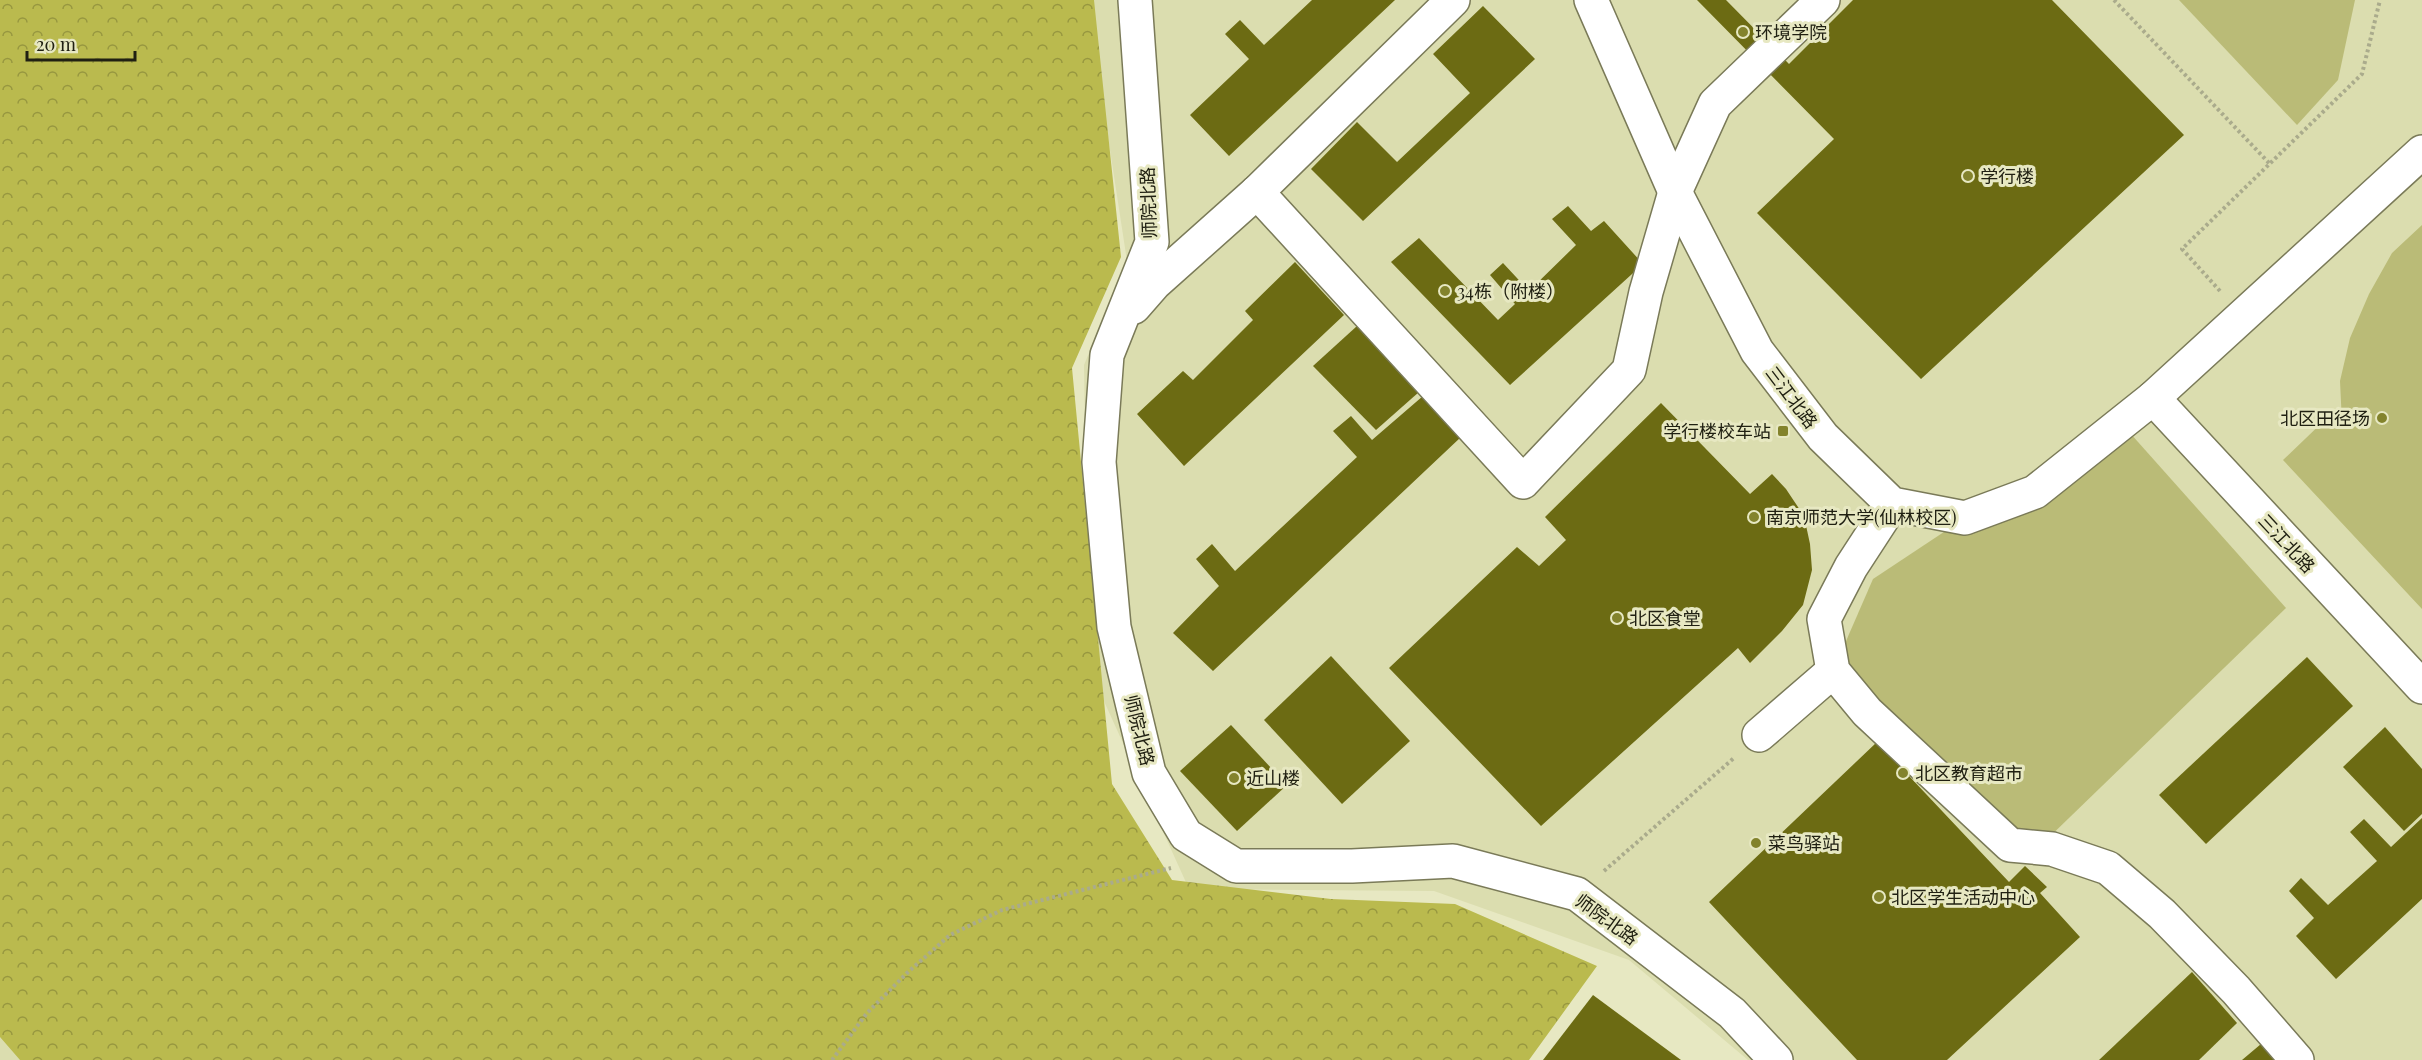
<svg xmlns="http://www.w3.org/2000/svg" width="2422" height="1060" font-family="'Playfair Display','Noto Sans SC',serif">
  <defs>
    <pattern id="forest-crowns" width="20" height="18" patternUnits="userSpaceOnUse" patternTransform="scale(1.5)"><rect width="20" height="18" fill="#baba4e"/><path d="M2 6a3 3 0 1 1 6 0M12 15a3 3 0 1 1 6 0" fill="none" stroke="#97973f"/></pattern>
  </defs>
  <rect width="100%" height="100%" fill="#e7e8c2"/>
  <g fill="#dbddaf">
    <path d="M1094,0H2422V1060H1748L1629,960L1434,891L1189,889L1089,668L1084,365L1127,261L1095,52Z"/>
    <path d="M0,1013L34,1060H0Z"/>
  </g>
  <path fill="url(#forest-crowns)" d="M0,0H1094L1121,257L1072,368L1112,784L1172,880L1331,899L1455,904L1597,966L1529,1060H20L0,1037Z"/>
  <g fill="#babb77">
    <path d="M2179,0H2355L2338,80L2297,125Z"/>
    <path d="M2422,225V609L2283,460L2331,414L2342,423L2340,381L2350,338L2369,294L2392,253Z"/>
    <path d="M2122,424L2286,608L2038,848L1833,671L1873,579L1965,518Z"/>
  </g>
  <g fill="#6c6b13">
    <path d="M1312,0H1395L1229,156L1190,115L1249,59L1225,34L1240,20L1264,45Z"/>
    <path d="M1697,0H1726L1789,64L1853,0H2052L2184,135L1921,379L1757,213L1834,139Z"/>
    <path d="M1483,6L1535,59L1363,221L1311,169L1357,122L1397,162L1470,93L1433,54Z"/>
    <path d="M1568,206L1591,231L1604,221L1643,264L1510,385L1391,262L1419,238L1498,320L1515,304L1490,275L1503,263L1529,291L1576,245L1552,219Z"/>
    <path d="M1295,262L1344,315L1184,466L1137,414L1183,371L1193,380L1253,320L1245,311Z"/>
    <path d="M1357,326L1419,392L1376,430L1313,366Z"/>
    <path d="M1423,396L1461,437L1213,671L1173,633L1219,586L1196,559L1212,544L1235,571L1357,457L1333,431L1351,416L1372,440Z"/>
    <path d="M1661,403L1750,494L1772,474L1786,489L1804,516L1810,544L1812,570L1803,605L1782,631L1750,663L1738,648L1541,826L1389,668L1517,547L1539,566L1566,540L1545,517Z"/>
    <path d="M1331,656L1410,741L1342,804L1264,720Z"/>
    <path d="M2307,657L2353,706L2206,844L2159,795Z"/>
    <path d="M1231,725L1287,785L1237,831L1180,771Z"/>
    <path d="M2385,727L2422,769V814L2404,831L2343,767Z"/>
    <path d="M1877,742L2009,882L2025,866L2047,887L2040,893L2080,937L1947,1060H1857L1709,902Z"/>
    <path d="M2422,818V899L2336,979L2296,936L2314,918L2289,891L2301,878L2328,905L2377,861L2350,832L2364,819L2391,847Z"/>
    <path d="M2192,972L2237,1023L2199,1060H2099Z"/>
    <path d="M1593,995L1681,1060H1543Z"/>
    <path d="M2261,1044L2276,1060H2242Z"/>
  </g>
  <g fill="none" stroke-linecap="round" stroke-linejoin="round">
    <g stroke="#7a7a58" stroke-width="36">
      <g id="minor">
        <path d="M1135,0L1152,242L1107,355L1099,462L1114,627L1149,773L1186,835L1236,866H1352L1453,861L1577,894L1732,1013L1776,1060"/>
        <path d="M1591,0L1675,192L1757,351L1823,437L1892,504L1965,518L2035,492L2153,398L2422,687"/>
        <path d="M1257,192L1523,482L1629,370L1646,292L1675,192L1715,104L1823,0"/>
        <path d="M1134,307L1155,283L1257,192L1453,0"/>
        <path d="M2153,398L2422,152"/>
        <path d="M1892,504L1851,567L1824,619L1833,671L1867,712L2010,845L2052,849L2108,868L2162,914L2236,990L2297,1060"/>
        <path d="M1759,735L1833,671"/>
      </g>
    </g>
    <g stroke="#aaab8c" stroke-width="4" stroke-dasharray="3 3" stroke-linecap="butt">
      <path d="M2114,0L2270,164"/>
      <path d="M2220,291L2182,249L2362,74L2380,0"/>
      <path d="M1604,871L1734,758"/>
      <path d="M832,1060L867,1013L907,973L950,935L1002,910L1171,868"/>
    </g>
    <use href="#minor" stroke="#fff" stroke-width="33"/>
  </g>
  <g fill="#83832c" stroke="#e7e8c2" stroke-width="2">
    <circle cx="1743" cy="32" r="6"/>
    <circle cx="1968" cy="176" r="6"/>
    <circle cx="1445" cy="291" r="6"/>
    <circle cx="2382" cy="418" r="6"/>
    <rect x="1777" y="425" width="12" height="12" rx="3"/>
    <circle cx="1754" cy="517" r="6"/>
    <circle cx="1617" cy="618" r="6"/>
    <circle cx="1903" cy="773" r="6"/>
    <circle cx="1234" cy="778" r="6"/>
    <circle cx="1756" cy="843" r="6"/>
    <circle cx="1879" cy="897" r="6"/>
  </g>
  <g text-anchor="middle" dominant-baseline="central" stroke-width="6" stroke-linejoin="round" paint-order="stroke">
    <g font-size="18" fill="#202012" stroke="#e7e8c2" text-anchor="start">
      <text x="1755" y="32">环境学院</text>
      <text x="1980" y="176">学行楼</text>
      <text x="1457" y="291">34栋（附楼）</text>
      <text x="2370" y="418" text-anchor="end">北区田径场</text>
      <text x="1771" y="431" text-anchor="end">学行楼校车站</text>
      <text x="1766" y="517">南京师范大学(仙林校区)</text>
      <text x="1629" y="618">北区食堂</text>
      <text x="1915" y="773">北区教育超市</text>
      <text x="1246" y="778">近山楼</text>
      <text x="1768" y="843">菜鸟驿站</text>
      <text x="1891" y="897">北区学生活动中心</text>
    </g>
    <g font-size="18" fill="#202012" stroke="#e7e8c2">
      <text transform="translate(1148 203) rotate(-92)">师院北路</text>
      <text transform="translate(1792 397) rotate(53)">三江北路</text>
      <text transform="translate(2287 543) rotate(47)">三江北路</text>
      <text transform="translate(1140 730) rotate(76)">师院北路</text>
      <text transform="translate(1607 919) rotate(36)">师院北路</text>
    </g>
  </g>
  <path d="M27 51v9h108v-9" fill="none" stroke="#202012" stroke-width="3"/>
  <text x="36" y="51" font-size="18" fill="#202012" stroke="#e7e8c2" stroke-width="4.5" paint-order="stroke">20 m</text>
</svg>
